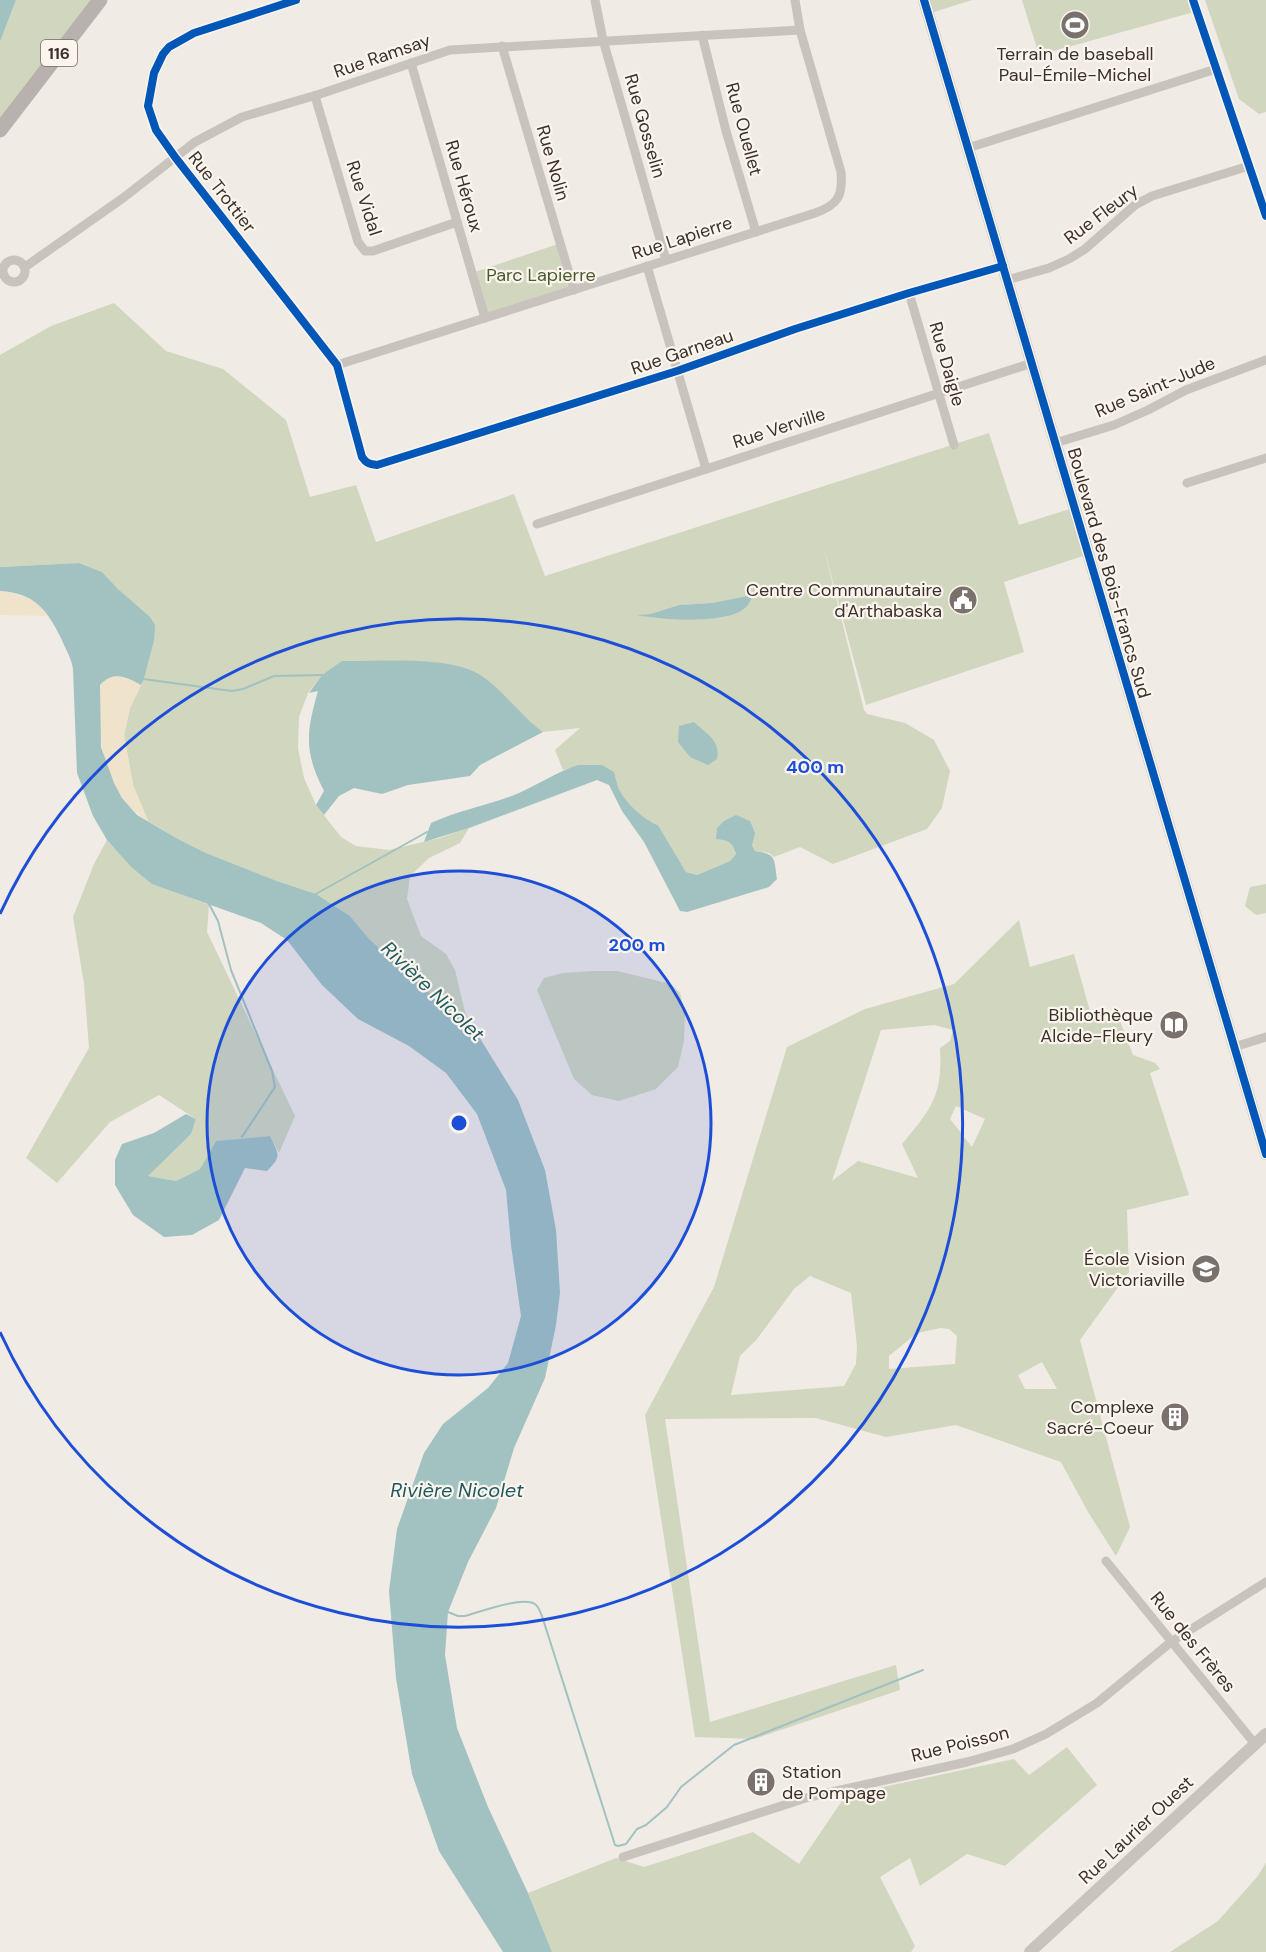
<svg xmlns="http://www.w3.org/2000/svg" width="1266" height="1952" font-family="'DM Sans',sans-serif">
  <rect width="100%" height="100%" fill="#f0ebe5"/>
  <g fill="#d1d6bf" fill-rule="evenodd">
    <path d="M16,0H92L0,120V42Z"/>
    <path d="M927,0H972L931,13Z"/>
    <path d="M1022,0H1190L1194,12L1039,55Z"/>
    <path d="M1205,0H1266V112L1259,114L1239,99Z"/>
    <path d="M561,243L574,290L485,318L472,273Z"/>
    <path d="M114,303L166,351L223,369L286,420L310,497L356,485L376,542L514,494L545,576L989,433L1019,525L1073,508L1086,555L1004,582L1024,652L866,705L823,545L864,710L867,714L905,723L934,740L950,771L942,808L927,829L833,864L800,847L774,857L769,853L755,851L752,845L727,840L734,845L736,854L730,861L697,875L686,872L658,825C644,820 627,805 620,791C617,786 616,778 614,772C597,762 581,764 563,770L555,750L580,728L543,732L530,723L486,679L379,662L343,661L322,675L308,693L299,717L298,748L304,778L316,805L341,837L356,846L389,850L440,838L469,828L460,843L429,858L410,876L407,899L421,936L446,954L455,970L465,1012L476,1032L454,1015L369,939L350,916L316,894L277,881L206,853L178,839L148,821L133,785L124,735L130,708L144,679L154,641L119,590L102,572L79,563L0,567V355L51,326ZM752,596C745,601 738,611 731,615C717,622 656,620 640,615L650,614L679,605L712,603Z"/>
    <path d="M107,840L131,867L152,883L209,905L207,932L295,1116L279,1153L270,1136L216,1141L200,1169L176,1181L147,1176L191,1134L196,1119L159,1095L110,1122L57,1183L26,1158L89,1048L84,984L73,917L94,864Z"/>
    <path d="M1266,884V913L1256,915L1245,906L1250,887Z"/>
    <path d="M1019,920L1030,967L1074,954L1091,1015L1095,1020L1118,1016L1133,1055L1155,1063L1160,1069L1150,1073L1189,1195L1127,1210L1129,1272L1080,1340L1130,1527L1116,1556L1088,1512L1061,1462L956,1425L886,1437L816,1418L665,1419L710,1722L896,1665L900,1690L754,1739L695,1737L645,1415L714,1287L787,1047L865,1009L954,984ZM934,1025L953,1030L950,1041L940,1048C943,1095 931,1110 902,1144L918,1178L858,1161L832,1181L881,1030ZM956,1106L985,1119L972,1147L950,1119ZM810,1276L851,1293L857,1346L856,1364L844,1386L731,1395L740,1356L757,1339L794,1289ZM941,1328L949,1329L957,1336L955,1364L889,1369V1356L917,1333ZM1042,1362L1057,1389H1025L1018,1375Z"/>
    <path d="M594,971H617L671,984L680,993L685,1012L684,1041L678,1067L656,1089L619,1101L592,1095L574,1079L537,990L544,978L563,973Z"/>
    <path d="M1067,1747L1097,1785L1005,1866L967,1854L920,1886L910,1858L880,1877L915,1946L911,1952H552L528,1893L616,1858L644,1867L753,1832L799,1864L846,1795L1014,1759L1029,1775Z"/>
    <path d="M1266,1863V1952H1170L1218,1921L1257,1877Z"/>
  </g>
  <g fill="#efe3cc">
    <path d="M0,591C19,592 39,601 50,616L0,615Z"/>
    <path d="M117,676L130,679L141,685L130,708L124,735L133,785L148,821C105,796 94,731 100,685L107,678Z"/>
  </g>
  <g fill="#a1c2c1">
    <path d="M0,0H16L0,42Z"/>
    <path d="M79,563L102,572L119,590L150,617L155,625L154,641L144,679L141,685C125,676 113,671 100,685L101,747L114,783L122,798L137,815L178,839L206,853L277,881L316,894L350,916L369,939L454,1015L476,1032L518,1100L545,1170L556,1230L560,1293L556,1325L545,1378L514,1448L496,1508L468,1562L448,1612L445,1655L457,1728L488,1807L528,1893L552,1952H503L439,1851L412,1774L396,1678L389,1591L397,1529L424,1453L443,1424L488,1388L508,1363L521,1316L511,1245L506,1190L477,1114L446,1073L409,1046L358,1019L322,985L287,940L261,923L152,884L131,867L107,840L93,816L77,773L73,669C71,657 66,650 61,638C47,610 35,593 0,591V567Z"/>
    <path d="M753,595C751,599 749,605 745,608C726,625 661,620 637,615L650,614L679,605L712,603Z"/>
    <path d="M342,661C382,662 455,654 486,679C506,694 521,716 543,732L480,765L470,776L408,785L382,794L354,788L339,796L324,815L316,805L324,791C304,752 306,733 318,691L309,693L322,675Z"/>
    <path d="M694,722C706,734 721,740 717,759L708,765L690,757L678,742L679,726Z"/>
    <path d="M578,765H602L614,772C616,778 617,786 620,791C627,804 644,820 658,825L686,872L697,875L730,861L736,854C733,842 728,840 716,839L717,828L724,821L736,815L750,821L755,833L752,845L755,851C777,854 774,859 777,879L769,887L687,912L680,911L644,842L622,811L609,785L597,780L469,828L424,842L431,823C459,810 490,805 519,793C539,784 557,772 578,765Z"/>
    <path d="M186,1114L196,1119L191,1134L148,1176L176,1181L200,1169L216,1141L270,1136C279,1155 282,1156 267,1171L245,1168L219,1220L192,1235L164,1237L133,1215L115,1185V1160L122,1144L154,1133Z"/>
  </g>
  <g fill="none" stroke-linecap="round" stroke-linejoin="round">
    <g stroke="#a1c2c1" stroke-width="2">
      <path d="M143,679L232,691L243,689L274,676L322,675"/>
      <path d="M314,895L427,832"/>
      <path d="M209,904L218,921L231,970L272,1071L275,1087L242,1137"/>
      <path d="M448,1612L458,1616H465C480,1612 521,1596 535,1604C539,1607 540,1612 542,1616L615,1845L618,1846L626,1844L637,1829L646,1825L667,1807L681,1787L734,1745L923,1670"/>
    </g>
    <g stroke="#c9c3be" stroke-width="9">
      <path d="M296,0L194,33L169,47L163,54L154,73L148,106L156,130L175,157L337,365L362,457C366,463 369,464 377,465L677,371L795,329L909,293L1003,266"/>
      <path d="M595,0L603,40L666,260"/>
      <path d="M1193,0L1266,216"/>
      <path d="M702,35L726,131L756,232"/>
      <path d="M502,46L574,290"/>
      <path d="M411,63L485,318"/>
      <path d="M315,96L358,242L365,251H373L457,222"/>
      <path d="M968,148L1216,69"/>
      <circle cx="14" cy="271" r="11"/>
      <path d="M647,266L706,469"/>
      <path d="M25,267L123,198L195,142L242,117L320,94L450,50L800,30"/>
      <path d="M1007,280L1049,268L1069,259L1085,249L1135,205L1152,196L1249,166"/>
      <path d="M909,293L954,445"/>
      <path d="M337,365L815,213C838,205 843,196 841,172L800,30L795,0"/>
      <path d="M1055,443L1114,425L1148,410L1186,390L1266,360"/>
      <path d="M1187,483L1266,458"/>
      <path d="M537,524L1032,363"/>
      <path d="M1234,1047L1266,1037"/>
      <path d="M1106,1561L1255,1744"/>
      <path d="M623,1857L809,1797L967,1762L1013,1749L1046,1734L1097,1703L1171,1642L1266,1582"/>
    </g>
    <g stroke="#c9c3be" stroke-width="12">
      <path d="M924,0L1266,1154"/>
      <path d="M1030,1952L1266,1734"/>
    </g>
    <path stroke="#b8b1ad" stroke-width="15" d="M0,130L100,0"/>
    <g stroke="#fbf5ee" stroke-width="11">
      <g id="cycleway">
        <path d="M296,0L194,33L169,47L163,54L154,73L148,106L156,130L175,157L337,365L362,457C366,463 369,464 377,465L677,371L795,329L909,293L1003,266"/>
        <path d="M924,0L1266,1154"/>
        <path d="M1193,0L1266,216"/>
      </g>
    </g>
    <use href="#cycleway" stroke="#0057b8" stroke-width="8"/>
  </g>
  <circle cx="459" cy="1123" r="252" fill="#1d4ed8" fill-opacity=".12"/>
  <g fill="none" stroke="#1d4ed8" stroke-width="3">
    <circle cx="459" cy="1123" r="252"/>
    <path d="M0 914A504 504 0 1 1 0 1332"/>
  </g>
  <defs>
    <g id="stadium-disc" transform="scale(1.5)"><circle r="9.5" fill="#7a716c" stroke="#fbf5ee"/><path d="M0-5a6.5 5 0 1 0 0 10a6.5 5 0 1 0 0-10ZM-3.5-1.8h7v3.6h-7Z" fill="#fff"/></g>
    <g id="civic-disc" transform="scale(1.5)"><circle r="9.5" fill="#7a716c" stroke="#fbf5ee"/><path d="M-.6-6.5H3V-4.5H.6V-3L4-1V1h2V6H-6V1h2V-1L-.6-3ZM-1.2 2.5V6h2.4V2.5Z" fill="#fff"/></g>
    <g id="library-disc" transform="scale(1.5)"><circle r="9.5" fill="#7a716c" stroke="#fbf5ee"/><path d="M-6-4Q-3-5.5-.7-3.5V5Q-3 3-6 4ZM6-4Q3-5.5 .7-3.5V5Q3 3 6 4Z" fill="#fff"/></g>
    <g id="school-disc" transform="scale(1.5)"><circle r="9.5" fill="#7a716c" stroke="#fbf5ee"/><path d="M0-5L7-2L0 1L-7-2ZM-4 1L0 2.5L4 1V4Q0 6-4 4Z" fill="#fff"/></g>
    <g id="building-disc" transform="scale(1.5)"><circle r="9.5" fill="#7a716c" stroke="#fbf5ee"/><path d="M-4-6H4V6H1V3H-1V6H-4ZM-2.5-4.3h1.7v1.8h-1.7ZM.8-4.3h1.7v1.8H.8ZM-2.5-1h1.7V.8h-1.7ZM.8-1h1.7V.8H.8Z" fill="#fff"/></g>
  </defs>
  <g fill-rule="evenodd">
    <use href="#stadium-disc" x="1075" y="25"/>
    <use href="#civic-disc" x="963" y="600"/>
    <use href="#library-disc" x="1174" y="1025"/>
    <use href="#school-disc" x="1206" y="1269"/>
    <use href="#building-disc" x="1175" y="1417"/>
    <use href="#building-disc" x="761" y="1782"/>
  </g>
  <g text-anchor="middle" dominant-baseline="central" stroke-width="4.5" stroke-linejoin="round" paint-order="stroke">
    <rect fill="#fbf5ee" stroke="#756b66" stroke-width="1.5" x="41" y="40" width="36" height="26" rx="4.5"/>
    <g font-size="16" font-weight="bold" fill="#3b302b">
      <text x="59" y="53">116</text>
    </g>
    <g font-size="18" fill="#3b302b" stroke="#fbf5ee" text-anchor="end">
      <text x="1075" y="54" text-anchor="middle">Terrain de baseball<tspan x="1075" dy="21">Paul-Émile-Michel</tspan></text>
      <text x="942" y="590">Centre Communautaire<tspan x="942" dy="21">d'Arthabaska</tspan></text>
      <text x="1153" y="1015">Bibliothèque<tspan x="1153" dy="21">Alcide-Fleury</tspan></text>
      <text x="1185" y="1259">École Vision<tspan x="1185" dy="21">Victoriaville</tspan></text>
      <text x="1154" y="1407">Complexe<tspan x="1154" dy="21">Sacré-Coeur</tspan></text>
      <text x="782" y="1772" text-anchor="start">Station<tspan x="782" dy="21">de Pompage</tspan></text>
    </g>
    <g font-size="18" fill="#3b302b" stroke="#fbf5ee">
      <text transform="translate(382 56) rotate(-19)">Rue Ramsay</text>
      <text transform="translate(645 126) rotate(74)">Rue Gosselin</text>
      <text transform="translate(744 129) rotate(75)">Rue Ouellet</text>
      <text transform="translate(553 163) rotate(74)">Rue Nolin</text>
      <text transform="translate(464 186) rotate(74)">Rue Héroux</text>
      <text transform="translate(222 192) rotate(52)">Rue Trottier</text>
      <text transform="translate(364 198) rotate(72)">Rue Vidal</text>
      <text transform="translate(1101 214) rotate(-37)">Rue Fleury</text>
      <text transform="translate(682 238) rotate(-18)">Rue Lapierre</text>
      <text transform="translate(682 352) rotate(-19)">Rue Garneau</text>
      <text transform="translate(947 364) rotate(74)">Rue Daigle</text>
      <text transform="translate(1155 387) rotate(-23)">Rue Saint-Jude</text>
      <text transform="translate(779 428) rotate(-18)">Rue Verville</text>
      <text transform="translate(1109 573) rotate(74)">Boulevard des Bois-Francs Sud</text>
      <text transform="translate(1193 1642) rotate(51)">Rue des Frères</text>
      <text transform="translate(960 1744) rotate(-14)">Rue Poisson</text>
      <text transform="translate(1136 1830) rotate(-43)">Rue Laurier Ouest</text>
    </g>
    <g font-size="18" fill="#4a5a2e" stroke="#fbf5ee">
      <text x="541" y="275">Parc Lapierre</text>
    </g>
    <g font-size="20" font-style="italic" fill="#1f5a5e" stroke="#fbf5ee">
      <text transform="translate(433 991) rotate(44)">Rivière Nicolet</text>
      <text x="457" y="1490">Rivière Nicolet</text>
    </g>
  </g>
  <circle cx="459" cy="1123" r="9" fill="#1d4ed8" stroke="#fbf5ee" stroke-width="3"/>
  <g font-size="18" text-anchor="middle" font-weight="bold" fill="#1d4ed8" stroke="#fbf5ee" stroke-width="4.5" stroke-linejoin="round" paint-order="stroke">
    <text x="815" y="773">400 m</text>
    <text x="637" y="951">200 m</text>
  </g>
</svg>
